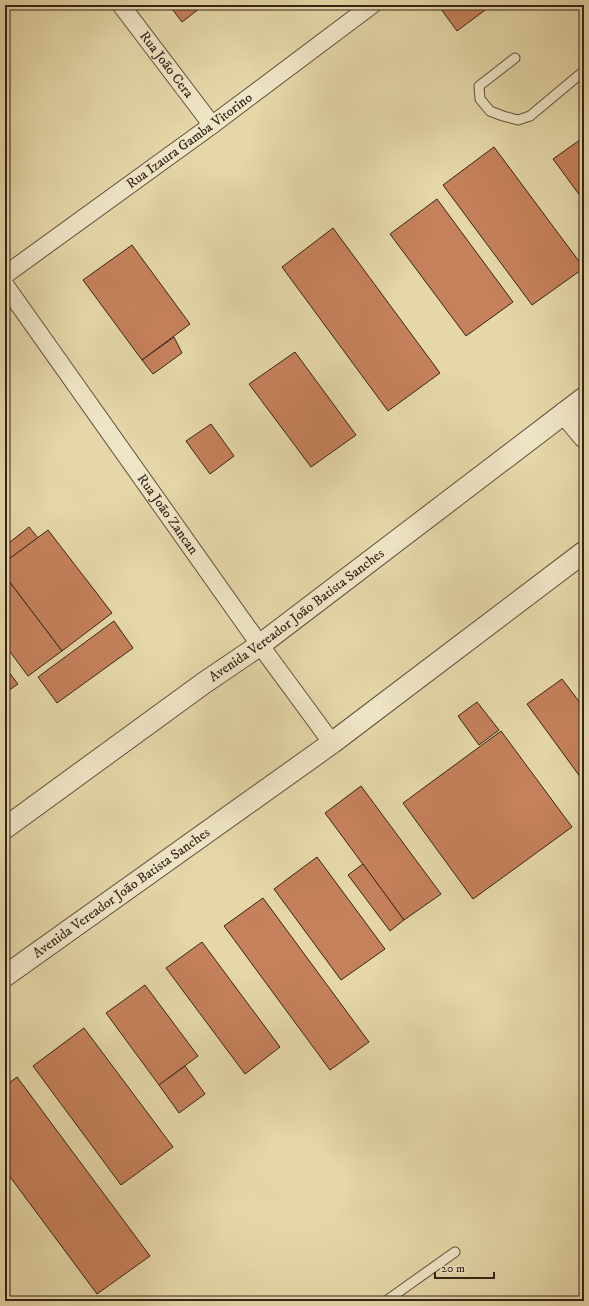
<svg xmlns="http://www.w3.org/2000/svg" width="589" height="1306" font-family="'IM FELL DW Pica',serif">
  <rect width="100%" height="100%" fill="#e5d7a8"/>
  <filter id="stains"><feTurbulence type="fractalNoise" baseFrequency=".005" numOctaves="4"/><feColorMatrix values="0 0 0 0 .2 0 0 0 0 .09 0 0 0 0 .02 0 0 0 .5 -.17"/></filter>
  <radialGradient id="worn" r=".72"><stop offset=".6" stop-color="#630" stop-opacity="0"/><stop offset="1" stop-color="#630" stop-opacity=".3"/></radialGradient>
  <g fill="#c5815b" stroke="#362319">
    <path d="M169,5H204L182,22Z"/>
    <path d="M438,5H492L457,31Z"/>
    <path d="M584,137V201L553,159Z"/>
    <path d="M494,147L584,268L532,305L443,185Z"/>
    <path d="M437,199L513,302L466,336L390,234Z"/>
    <path d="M333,228L440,373L388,411L282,267Z"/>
    <path d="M132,245L190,324L142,360L83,280Z"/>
    <path d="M174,337L182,353L153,374L142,360Z"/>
    <path d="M295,352L356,435L311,467L249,384Z"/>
    <path d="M211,424L234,456L210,474L186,441Z"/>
    <path d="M29,527L38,538L5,562V546Z"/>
    <path d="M48,530L112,613L62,651L5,576V562Z"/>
    <path d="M5,576L62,651L28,676L5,645Z"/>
    <path d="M114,621L133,648L57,703L38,677Z"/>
    <path d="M5,667L18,684L5,693Z"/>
    <path d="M562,679L584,708V776L581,778L527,704Z"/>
    <path d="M477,702L499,730L479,745L458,716Z"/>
    <path d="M501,731L572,827L473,899L403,803Z"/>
    <path d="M361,786L441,894L404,920L325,813Z"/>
    <path d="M317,857L385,949L341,980L274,889Z"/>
    <path d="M363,864L404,920L390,931L348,875Z"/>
    <path d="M263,898L369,1042L330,1070L224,926Z"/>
    <path d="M202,942L280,1047L245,1074L166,968Z"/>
    <path d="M145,985L198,1056L159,1085L106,1013Z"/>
    <path d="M84,1028L173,1147L121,1185L33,1066Z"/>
    <path d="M185,1066L205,1094L179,1113L159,1085Z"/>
    <path d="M17,1077L150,1256L97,1294L5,1170V1086Z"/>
  </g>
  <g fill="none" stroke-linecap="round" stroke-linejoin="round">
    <g stroke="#62503d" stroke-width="11">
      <g id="service">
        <path d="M515,58L479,86L480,99L490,111L503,116L518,120L530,116L584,71"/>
        <path d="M386,1301L455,1252"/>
      </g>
    </g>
    <g stroke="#62503d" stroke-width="19">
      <g id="minor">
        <path id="s1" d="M121,5L212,125"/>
        <path id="s2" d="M5,275L212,125L372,5"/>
        <path id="s3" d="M5,285L260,645L332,743"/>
      </g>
    </g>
    <g stroke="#62503d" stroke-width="23">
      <g id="tertiary">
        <path d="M564,413L584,437"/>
        <path id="s4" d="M5,828L204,683L260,645L584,398"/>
        <path id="s5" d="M5,976L332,743L584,552"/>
      </g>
    </g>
    <use href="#service" stroke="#eee5c6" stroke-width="9"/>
    <use href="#minor" stroke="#eee5c6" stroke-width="17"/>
    <use href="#tertiary" stroke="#eee5c6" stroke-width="21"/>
  </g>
  <g text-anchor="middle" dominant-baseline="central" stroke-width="3" stroke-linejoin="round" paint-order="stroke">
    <g font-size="14" fill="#362319" stroke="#eee5c6">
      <text stroke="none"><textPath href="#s1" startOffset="75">Rua João Cera</textPath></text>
      <text stroke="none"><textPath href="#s2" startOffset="228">Rua Izaura Gamba Vitorino</textPath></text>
      <text stroke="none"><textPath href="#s3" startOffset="281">Rua João Zancan</textPath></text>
      <text stroke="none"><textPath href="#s4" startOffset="361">Avenida Vereador João Batista Sanches</textPath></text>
      <text stroke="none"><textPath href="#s5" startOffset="143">Avenida Vereador João Batista Sanches</textPath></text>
    </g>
  </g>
  <rect width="589" height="1306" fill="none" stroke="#e5d7a8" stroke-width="20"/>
  <rect x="6" y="6" width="577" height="1294" fill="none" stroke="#362319" stroke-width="2"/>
  <rect x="10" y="10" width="569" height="1286" fill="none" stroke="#362319"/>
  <path d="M435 1272v6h59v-6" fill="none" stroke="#362319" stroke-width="2"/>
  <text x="441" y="1272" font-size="12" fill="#362319" stroke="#eee5c6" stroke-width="3" paint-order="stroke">20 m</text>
  <rect width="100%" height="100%" filter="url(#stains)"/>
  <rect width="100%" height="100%" fill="url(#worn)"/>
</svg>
